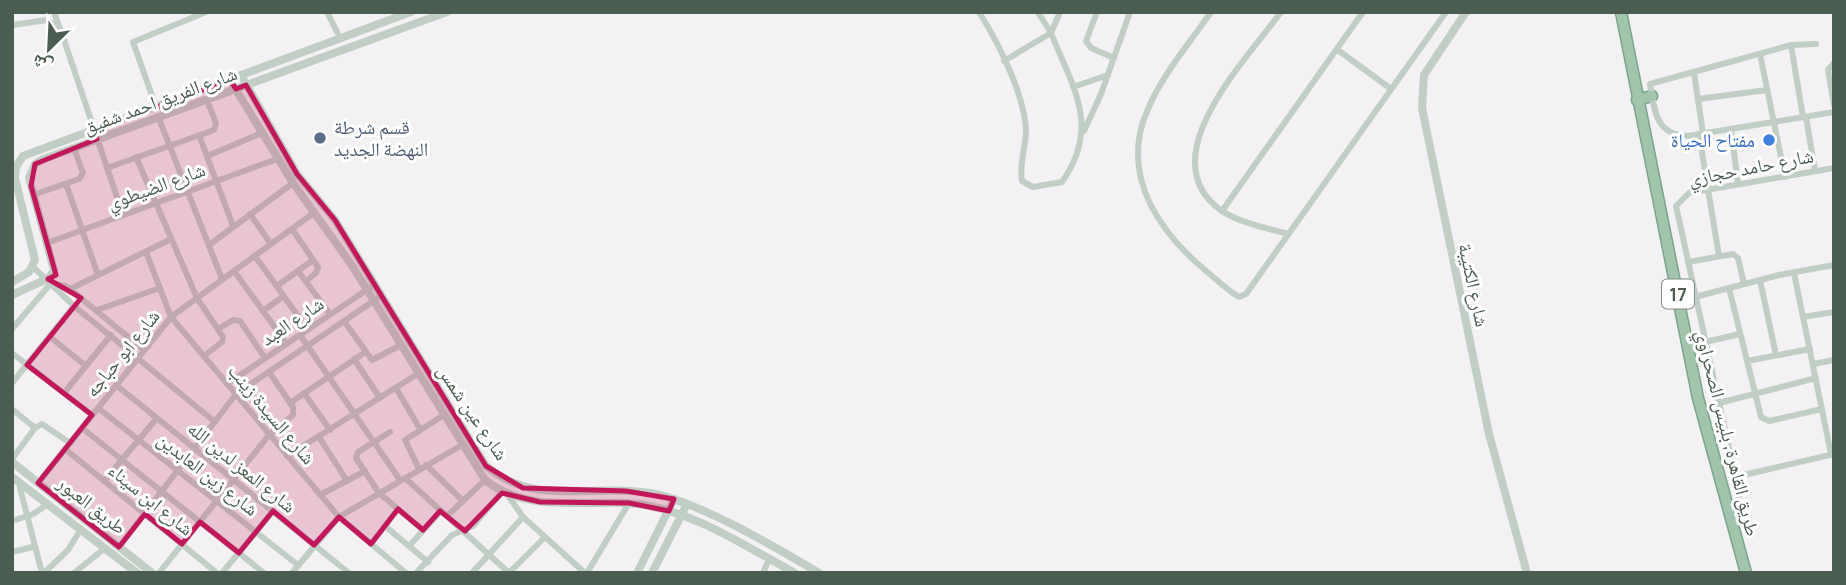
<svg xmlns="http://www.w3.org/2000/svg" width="1846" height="585" font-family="Manrope,'Noto Naskh Arabic',sans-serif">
  <rect width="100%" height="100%" fill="#f3f1f3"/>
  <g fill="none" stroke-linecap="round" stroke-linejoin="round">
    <g stroke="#7aa68a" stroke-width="13">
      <g id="trunk">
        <path d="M1621,12L1698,398L1746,573"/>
        <path d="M1637,100L1652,96"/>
      </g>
    </g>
    <g stroke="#c1cec5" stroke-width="6">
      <path d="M54,12L59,26"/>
      <path d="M327,12L340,38"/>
      <path d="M979,12C998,42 1026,97 1026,133C1025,149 1019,165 1022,181L1033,187L1062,182C1101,126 1073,88 1051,33L1004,61"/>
      <path d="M1038,12L1051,33L1060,12"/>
      <path d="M1097,12L1086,41L1091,48L1114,58"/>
      <path d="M1211,12C1187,47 1157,80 1143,122C1124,182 1162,234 1205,270C1216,279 1227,290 1239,297L1246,294L1446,12"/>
      <path d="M1281,12C1248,58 1147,159 1222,211C1240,223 1267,228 1288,234"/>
      <path d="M12,25L47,20L60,28L123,215"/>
      <path d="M1816,44L1791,45L1650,84C1655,111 1655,135 1688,136L1834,112"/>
      <path d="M1791,45L1803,117"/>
      <path d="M1338,50L1391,89"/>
      <path d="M1760,54L1785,177"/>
      <path d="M1834,63L1828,70L1834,105"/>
      <path d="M1694,73L1703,133"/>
      <path d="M1073,87L1108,75"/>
      <path d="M1698,99L1767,90"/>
      <path d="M156,107L133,42L206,12"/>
      <path d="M158,116L222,279"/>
      <path d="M1806,117L1815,171"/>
      <path d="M1731,129L1738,184"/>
      <path d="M1084,131L1101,94L1130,12"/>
      <path d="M1699,134L1719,256"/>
      <path d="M199,135L233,226"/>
      <path d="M207,156L262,133"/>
      <path d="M136,157L197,298L223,337L222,342L204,356"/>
      <path d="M107,168L214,130L216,123L207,100"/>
      <path d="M66,184L98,275"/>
      <path d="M33,195L79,179L83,173L74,148"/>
      <path d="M1222,211L1363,12"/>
      <path d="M250,214L271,244"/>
      <path d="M292,229L318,267L316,273L306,281"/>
      <path d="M47,243L277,159"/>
      <path d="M209,245L293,183"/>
      <path d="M146,252L171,317L339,517L406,573"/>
      <path d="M255,256L308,330"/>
      <path d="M1688,262L1733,254L1738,258L1744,284"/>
      <path d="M33,267L74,306L215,422"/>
      <path d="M234,271L287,344"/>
      <path d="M298,271L330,314"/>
      <path d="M1794,273L1831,454"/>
      <path d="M1760,280L1776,355"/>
      <path d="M54,284L66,286L144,350"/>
      <path d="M277,286L313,260"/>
      <path d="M1729,288L1761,417L1769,421L1822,409"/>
      <path d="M70,289L171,239"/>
      <path d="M1695,297L1779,275L1834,265"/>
      <path d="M97,310L160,288"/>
      <path d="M263,311L284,296"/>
      <path d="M1803,317L1834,312"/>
      <path d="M344,321L372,360L401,345"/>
      <path d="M12,329L52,282"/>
      <path d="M218,329L233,320L240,321L265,358"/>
      <path d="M300,335L400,480"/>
      <path d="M50,337L86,366"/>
      <path d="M1705,342L1740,334"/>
      <path d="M12,353L92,415"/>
      <path d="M354,359L380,398"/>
      <path d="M1747,361L1810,349"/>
      <path d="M1813,364L1834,360"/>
      <path d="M12,383L74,306"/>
      <path d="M227,384L374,285"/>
      <path d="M116,385L349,573"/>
      <path d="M396,388L420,429"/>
      <path d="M64,393L111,335"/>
      <path d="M304,393L330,430"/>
      <path d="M290,403L364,353"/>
      <path d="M1719,403L1816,378"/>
      <path d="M98,408L298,565"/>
      <path d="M12,409L35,428"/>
      <path d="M82,428L264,573"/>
      <path d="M390,432L358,452L356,458L379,493L423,530"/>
      <path d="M319,437L347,481"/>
      <path d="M65,449L217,573"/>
      <path d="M287,456L419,373"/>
      <path d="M12,459L35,428L42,424L70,443"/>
      <path d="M426,465L463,501"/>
      <path d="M419,469L405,440L444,415"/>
      <path d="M1735,477L1834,454"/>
      <path d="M405,478L509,573"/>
      <path d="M104,481L157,418"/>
      <path d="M38,483L171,317L315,212"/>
      <path d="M20,488L42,573"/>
      <path d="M507,494L523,517L585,573"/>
      <path d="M320,495L365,471"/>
      <path d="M447,516L485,480"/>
      <path d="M12,521L33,514L48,504"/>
      <path d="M385,526L428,562"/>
      <path d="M1735,526L1739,494L1676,206L1689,193L1834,168"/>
      <path d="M371,544L398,509"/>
      <path d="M409,546L441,511"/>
      <path d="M119,547L236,394L381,296"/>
      <path d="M12,552L33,547"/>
      <path d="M44,573L68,550L81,529"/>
      <path d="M74,573L105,548"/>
      <path d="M159,573L269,435L293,415V407L269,372"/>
      <path d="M222,573L273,511"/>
      <path d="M292,573L339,517L462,445"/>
      <path d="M416,573L452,535L473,526L502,492"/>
      <path d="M472,573L523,517"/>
      <path d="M509,573L545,537"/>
      <path d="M587,573L629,503"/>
      <path d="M763,573L769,559"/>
    </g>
    <g stroke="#c1cec5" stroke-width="8">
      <path d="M1466,12L1424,75L1422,108L1489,434L1527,573"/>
      <path d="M241,75L297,174L335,220L486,466C536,508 591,483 650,493C698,501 775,547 819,573"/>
      <path d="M230,80L293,183L351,264L485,480C533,518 595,495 650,506C701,516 750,549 795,573"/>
      <path d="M12,282L29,272L35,260L15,178L16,167L23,156L411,12"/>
      <path d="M12,295L49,278L54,270L29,178L35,164L41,160L447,12"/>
      <path d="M12,462L152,573"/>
      <path d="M12,477L137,573"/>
      <path d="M637,573L674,499"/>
      <path d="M652,573L687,504"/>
    </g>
    <use href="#trunk" stroke="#a2c4ad" stroke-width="10"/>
  </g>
  <path fill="#c2185b" fill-opacity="0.2" stroke="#c2185b" stroke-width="5" stroke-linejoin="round" d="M230,80L236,89L246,85L297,174L335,220L486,466L523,488L626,491L674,499L669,511L629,503L540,502L502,493L465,531L440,511L423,530L398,509L371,544L339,517L314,545L273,511L239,553L200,522L182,544L145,514L119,547L38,483L92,415L27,365L81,298L48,279L56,275L31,186L35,164L97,139L94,130Z"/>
  <circle fill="#5c6f8a" stroke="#fff" stroke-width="2.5" cx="320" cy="138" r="7"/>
  <circle fill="#3f7fe0" stroke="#fff" stroke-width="2.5" cx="1769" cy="140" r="7"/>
  <g text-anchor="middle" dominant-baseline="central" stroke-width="6" stroke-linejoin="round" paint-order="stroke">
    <rect fill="#fff" stroke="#818e84" stroke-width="2" x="1662" y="279.5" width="32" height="29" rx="5"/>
    <g font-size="18" font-weight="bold" fill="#4b5d50">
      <text x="1678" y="294">17</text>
    </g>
    <g font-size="19" fill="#4b5d50" stroke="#fff">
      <text transform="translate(160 100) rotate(-20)">شارع الفريق احمد شفيق</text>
      <text transform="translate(1751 167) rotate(-11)">شارع حامد حجازي</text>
      <text transform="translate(156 186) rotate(-20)">شارع الضيطوي</text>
      <text transform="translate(1474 285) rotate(78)">شارع الكتيبة</text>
      <text transform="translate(292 321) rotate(-34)">شارع العبد</text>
      <text transform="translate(122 353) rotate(-51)">شارع ابو حباجه</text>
      <text transform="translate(473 412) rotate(56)">شارع عين شمس</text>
      <text transform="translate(272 414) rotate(50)">شارع السيدة زينب</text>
      <text transform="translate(1728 433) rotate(76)">طريق القاهرة, بلبيس الصحراوي</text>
      <text transform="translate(242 467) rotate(39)">شارع المعز لدين الله</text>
      <text transform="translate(208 474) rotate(38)">شارع زين العابدين</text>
      <text transform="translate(151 499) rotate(39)">شارع ابن سيناء</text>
      <text transform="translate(92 505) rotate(38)">طريق العبور</text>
    </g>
    <g font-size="19" fill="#4e5e75" stroke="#fff" text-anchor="start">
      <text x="334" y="127">قسم شرطة<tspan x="334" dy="22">النهضة الجديد</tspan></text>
    </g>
    <g font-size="19" fill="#366cbe" stroke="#fff" text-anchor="end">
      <text x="1755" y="140">مفتاح الحياة</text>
    </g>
  </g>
  <rect width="1846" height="585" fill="none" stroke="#4b5d50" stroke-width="28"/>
  <g transform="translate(49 49) rotate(204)" stroke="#ffffff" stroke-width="5" paint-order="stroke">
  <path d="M0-5L12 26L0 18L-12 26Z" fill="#4b5d50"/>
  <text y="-10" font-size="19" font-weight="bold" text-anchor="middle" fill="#4b5d50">ش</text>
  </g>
</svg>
